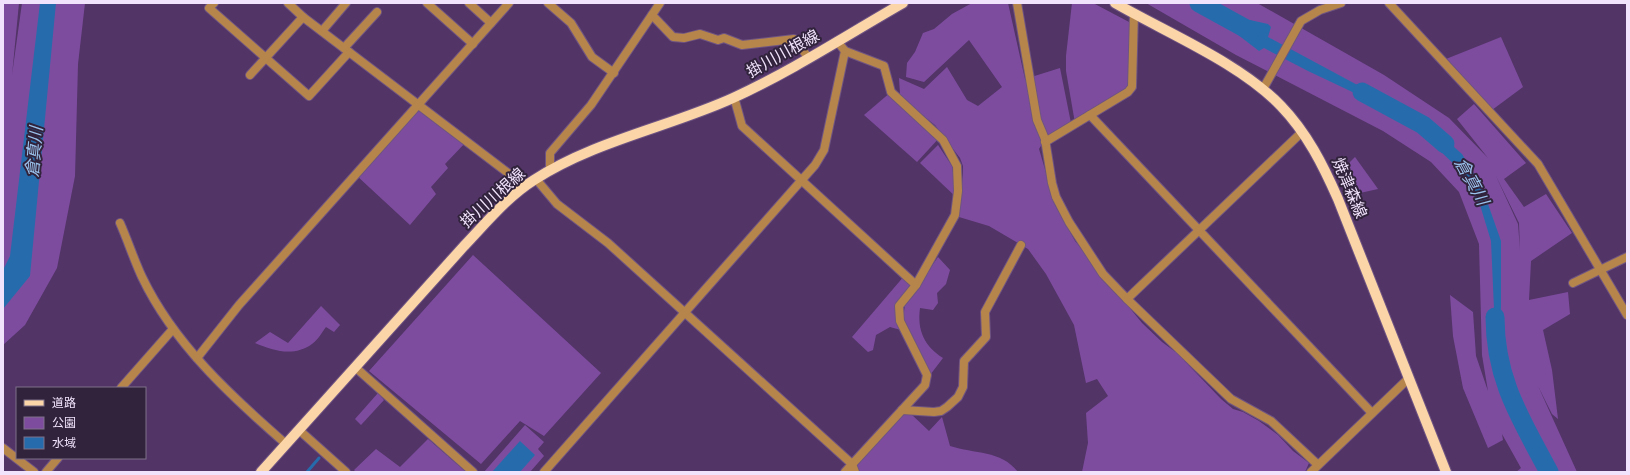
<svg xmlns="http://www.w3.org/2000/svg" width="1630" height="475" font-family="Spectral,'Noto Sans JP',serif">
  <rect width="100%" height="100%" fill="#523467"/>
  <g fill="#7e4c9f" fill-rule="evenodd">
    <path d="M3,3H19L12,75L22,3H85L78,64L75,176L57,268L25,325L3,345Z"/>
    <path d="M972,3H1008L1025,79L1060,68L1071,123L1042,144L1039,149L1056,207L1075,241L1142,323L1162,342L1177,353L1221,399L1233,409L1243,412L1259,421L1278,435L1293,451L1309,463L1305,472H1082L1088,443L1086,413L1108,396L1097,379L1086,383L1074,325L1046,274L1028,249L989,226L959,217L963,174V166L960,158L935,125L917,111L900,94L899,78L924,89L947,67L967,100L978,106L1002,87L969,40L924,82L906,77L907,63L915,52L923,33L934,29L952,14Z"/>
    <path d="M1072,3H1093L1129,22L1130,81L1126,89L1075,123L1066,71V56Z"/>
    <path d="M1146,3H1257L1384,75L1449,118L1488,158L1457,119L1474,104L1526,163L1504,179L1524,207L1546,194L1572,233L1531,261L1529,300L1568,292L1570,314L1543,330L1552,370L1558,419L1552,414L1538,386L1577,472H1516L1521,468L1502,434L1503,440L1488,448L1463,388L1453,336L1450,295L1473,312L1476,356L1488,391L1482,355L1479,244L1459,192L1431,162L1383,131L1236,55ZM1495,174L1519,223L1520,250L1518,224Z"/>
    <path d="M1501,37L1523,87L1492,110L1446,59Z"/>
    <path d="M891,92L940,137L917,162L864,115Z"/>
    <path d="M419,104L467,141L445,164L448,168L431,187L436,194L410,225L356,175Z"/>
    <path d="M938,145L952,166L957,198L920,163Z"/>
    <path d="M1355,157L1378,189L1351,195L1341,171Z"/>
    <path d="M473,255L601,373L544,436L520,421L481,464L369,371Z"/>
    <path d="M938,257L950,270L946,284L937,293L938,303L933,310L920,308C917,330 924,346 943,358L930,375L911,337L903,318L905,305Z"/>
    <path d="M905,275L914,283L899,309L901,330L890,327L876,335L873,350L868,352L852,337Z"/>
    <path d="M321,306L340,325L334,332L326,327C322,332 318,340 312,344C294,357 274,351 255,343L270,332L288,343Z"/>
    <path d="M378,393L384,400L361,425L355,419Z"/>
    <path d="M902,414H911L929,431L942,417L950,446C974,454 1001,450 1018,472H856L854,466Z"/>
    <path d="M525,425L544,442L538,449L544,456L530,472H484Z"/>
    <path d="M428,439L466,472H356L354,470L376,449L400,467Z"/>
  </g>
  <g fill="#266cac">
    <path d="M40,3H56L30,276L3,309V270L10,256Z"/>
    <path d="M1216,18L1250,20L1268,24L1271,27L1268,37L1389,102L1382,106L1308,71L1264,48L1259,51Z"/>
    <path d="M1429,125L1462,154L1482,187L1501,241V307L1496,354L1491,241L1480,205L1458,168L1419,131H1425Z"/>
    <path d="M520,441L535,455L520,472H492Z"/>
  </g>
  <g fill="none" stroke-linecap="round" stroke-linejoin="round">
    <path stroke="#266cac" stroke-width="3" d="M307,472L319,458"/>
    <g stroke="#266cac" stroke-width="19">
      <path d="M1199,3L1250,31"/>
      <path d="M1362,92L1423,125L1445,144"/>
      <path d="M1495,317C1495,380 1521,419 1549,472"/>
    </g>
    <g stroke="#6f5482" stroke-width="10">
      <g id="street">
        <path d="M214,3L209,8L309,96L349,52"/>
        <path d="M288,3L303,17L525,186"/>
        <path d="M427,3L473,44"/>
        <path d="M469,3L491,23"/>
        <path d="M548,3L571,23L592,57L614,73"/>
        <path d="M1017,3L1037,120L1045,139L1052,183L1056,197L1069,222L1103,274L1127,299L1231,399L1271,421L1317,464"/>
        <path d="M1389,3L1538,164L1627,315"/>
        <path d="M652,15L673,37L684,38L700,34L718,40L724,38L742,45L794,39L808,57"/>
        <path d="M322,31L346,3"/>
        <path d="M344,48L377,12"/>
        <path d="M250,75L303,17"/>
        <path d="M1263,89L1301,21L1320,10L1341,3"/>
        <path d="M734,97L742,126L916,285"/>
        <path d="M1090,115L1372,413"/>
        <path d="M1045,142L1128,92L1132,87L1134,13"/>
        <path d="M550,171V153L591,105L660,3"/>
        <path d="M536,179L557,204L608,243L852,464L855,472"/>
        <path d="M120,223C128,241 134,260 142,277C174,344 231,396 286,444"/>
        <path d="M1573,283L1627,257"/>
        <path d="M1127,299L1302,132"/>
        <path d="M197,358L239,305L509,3"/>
        <path d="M355,367L473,472"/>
        <path d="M121,388L173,329"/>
        <path d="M902,410L934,412L941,411L947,407L958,397L963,387L964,361L986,337L985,312L1021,245"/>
        <path d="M299,430L346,472"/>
        <path d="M3,448L34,472"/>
        <path d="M46,472L58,458"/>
        <path d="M544,472L815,165L824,150L845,51L837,41"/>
        <path d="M845,472L925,385L927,375L900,321L899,306L916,285L955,215L958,191L957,166L943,140L891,92L884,66L845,51"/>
        <path d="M1311,472L1409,378"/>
      </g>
    </g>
    <g stroke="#6f5482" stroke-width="12">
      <g id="primary">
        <path d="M1115,3C1167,33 1240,63 1281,106C1307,133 1323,165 1338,199L1446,472"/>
        <path d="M261,472L464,246C486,223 507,197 534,180C594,141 669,127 733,98C792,71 847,35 903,3"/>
      </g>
    </g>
    <use href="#street" stroke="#b5854b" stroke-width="8"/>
    <use href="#primary" stroke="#fbd4a7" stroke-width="10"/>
  </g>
  <g text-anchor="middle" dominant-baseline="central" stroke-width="4" stroke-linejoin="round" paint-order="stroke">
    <g font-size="16" fill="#f1e3fc" stroke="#31233b">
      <text transform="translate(783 54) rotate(-29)">掛川川根線</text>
      <text transform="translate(1349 188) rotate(67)">焼津森線</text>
      <text transform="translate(493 198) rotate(-42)">掛川川根線</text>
    </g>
    <g font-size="17" font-style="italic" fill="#9ac2ec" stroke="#31233b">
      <text transform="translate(35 152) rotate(-85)">倉真川</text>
      <text transform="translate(1471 182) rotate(61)">倉真川</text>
    </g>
  </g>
  <rect width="1630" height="475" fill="none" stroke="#f1e3fc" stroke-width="8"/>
  <rect x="16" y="387" width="130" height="72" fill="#31233b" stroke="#7e7088"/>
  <rect x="24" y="400" width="20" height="6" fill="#fbd4a7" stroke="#7e7088"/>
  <text x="52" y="407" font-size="12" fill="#f1e3fc">道路</text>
  <rect x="24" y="417" width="20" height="12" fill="#7e4c9f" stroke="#7e7088"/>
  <text x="52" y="427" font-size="12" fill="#f1e3fc">公園</text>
  <rect x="24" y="437" width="20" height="12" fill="#266cac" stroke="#7e7088"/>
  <text x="52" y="447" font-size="12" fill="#f1e3fc">水域</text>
</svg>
